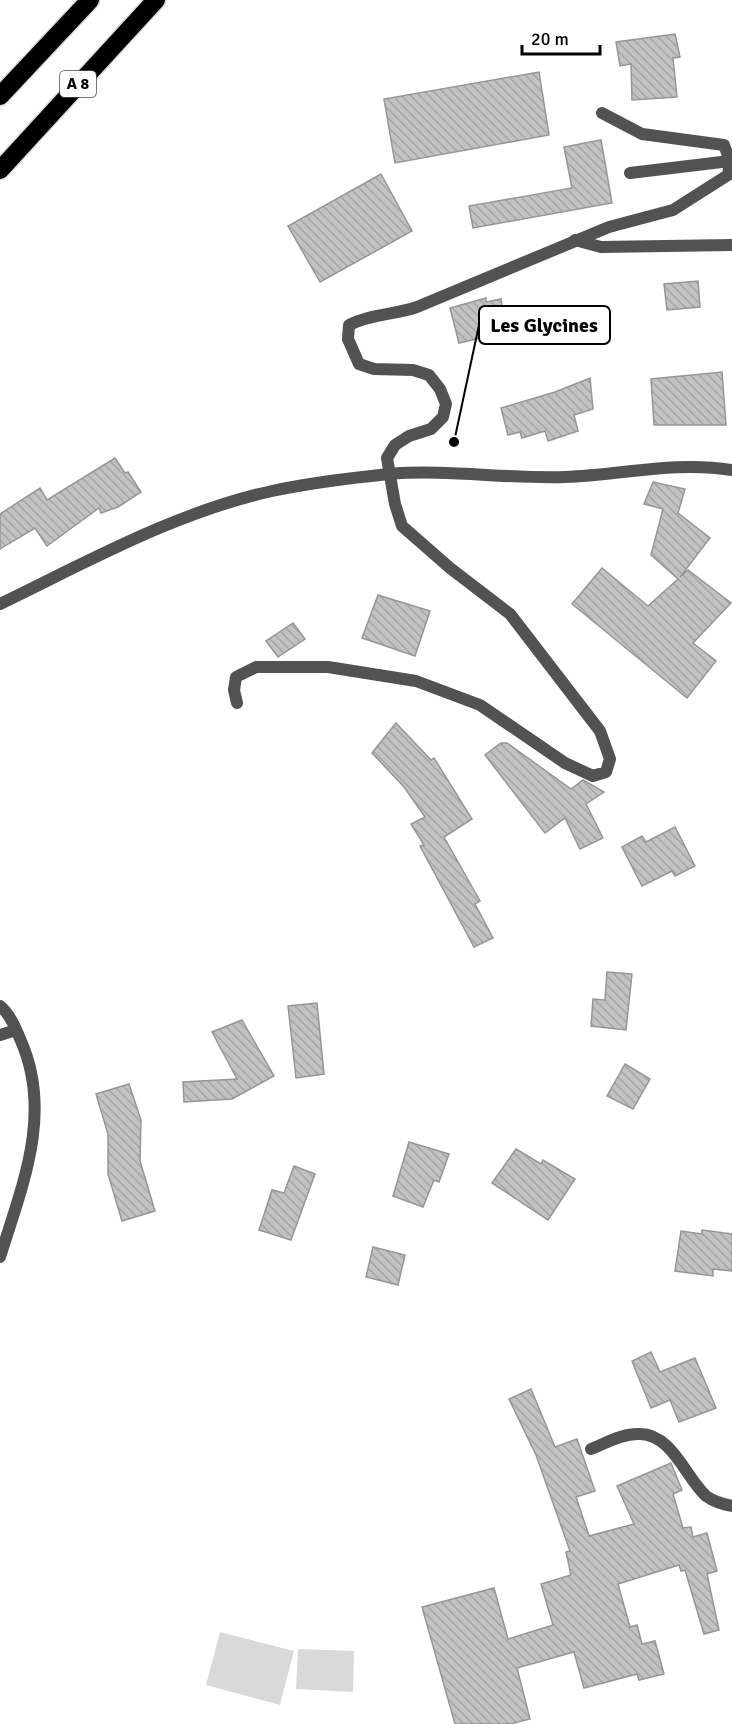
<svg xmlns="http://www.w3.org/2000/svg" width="732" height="1724" font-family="Signika,sans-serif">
  <defs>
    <pattern id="building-back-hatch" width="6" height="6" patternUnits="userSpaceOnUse" patternTransform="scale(1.5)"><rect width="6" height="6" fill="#c2c2c2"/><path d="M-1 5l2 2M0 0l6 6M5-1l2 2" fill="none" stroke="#a5a5a5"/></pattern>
  </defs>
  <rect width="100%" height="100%" fill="#fff"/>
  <g fill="#d9d9d9">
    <path d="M220,1632L294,1651L280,1705L206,1685Z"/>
    <path d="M298,1649L354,1651L353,1692L296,1689Z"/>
  </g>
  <g fill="url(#building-back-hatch)" stroke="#969696" stroke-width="1.5">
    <path d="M675,34L680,57L673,58L677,97L632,100L631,64L620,66L616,42Z"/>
    <path d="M539,72L549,135L395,163L384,99Z"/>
    <path d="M601,140L612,203L473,228L469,206L572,188L564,147Z"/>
    <path d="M381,174L412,231L320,282L288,226Z"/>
    <path d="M698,281L700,307L667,310L664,284Z"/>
    <path d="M486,298V302L501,299L506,332L459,343L450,308Z"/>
    <path d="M722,372L726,425H654L651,379Z"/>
    <path d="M590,378L593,409L574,415L578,431L548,441L545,431L522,438L520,432L508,435L501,408L555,392Z"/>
    <path d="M115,458L125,473L128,472L141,492L118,507L101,513L99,508L47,546L35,528L0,549V514L40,488L47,500Z"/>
    <path d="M653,482L685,489L678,513L710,538L680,577L688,570L731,603L693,643L716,661L687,698L572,604L602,568L648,606L678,579L651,555L663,509L644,504Z"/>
    <path d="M378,595L430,611L415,656L362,638Z"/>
    <path d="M293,623L305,639L278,657L266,641Z"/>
    <path d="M396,723L431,760L434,758L472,819L444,837L480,901L475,904L493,938L474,947L420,846L424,845L411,824L425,817L404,787L372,753Z"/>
    <path d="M501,743H507L571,789L583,780L604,792L586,804L603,838L580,849L565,818L545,833L485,755Z"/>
    <path d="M675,827L695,866L675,876L672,871L642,886L622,847L642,836L646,842Z"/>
    <path d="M607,972L632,974L626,1030L591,1026L593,999L605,1000Z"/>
    <path d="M317,1003L324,1074L296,1078L288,1006Z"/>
    <path d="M242,1020L274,1076L232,1099L184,1102L183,1082L237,1079L212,1032Z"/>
    <path d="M625,1064L650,1079L633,1109L607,1096Z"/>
    <path d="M129,1084L141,1120L140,1161L155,1211L122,1221L108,1174V1134L96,1094Z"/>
    <path d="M409,1142L449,1154L439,1182L434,1180L423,1207L393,1196Z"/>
    <path d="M516,1149L541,1164L543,1160L575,1179L548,1220L492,1183Z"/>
    <path d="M294,1166L315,1174L291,1240L259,1230L272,1190L284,1193Z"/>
    <path d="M702,1230L732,1234V1271L713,1269V1276L675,1271L681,1231L702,1234Z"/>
    <path d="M373,1247L405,1255L398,1285L366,1277Z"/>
    <path d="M651,1352L660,1372L695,1358L716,1408L679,1422L670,1400L651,1408L632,1361Z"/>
    <path d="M531,1389L555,1447L577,1439L595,1491L576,1497L589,1536L634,1524L617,1486L671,1463L682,1490L673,1494L683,1528L691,1527L693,1537L707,1533L717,1571L707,1574L719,1630L704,1634L685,1570L681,1571L679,1565L618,1584L630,1627L637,1625L642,1644L655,1641L664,1674L639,1680L637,1674L584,1688L574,1652L517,1668L530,1719L510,1724H455L422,1607L494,1588L508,1639L553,1625L541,1584L571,1575L566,1552L570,1551L536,1455L509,1399Z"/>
  </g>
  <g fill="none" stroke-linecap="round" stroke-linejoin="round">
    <g stroke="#dbdbdb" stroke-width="21">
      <g id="motorway">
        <path d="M0,96L90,0"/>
        <path d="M0,170L156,0"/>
      </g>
    </g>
    <g stroke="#525252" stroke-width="12">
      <path d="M602,113L642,134L724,145L730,161L630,173"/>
      <path d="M575,240L601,247L732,245"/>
      <path d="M0,1035L16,1030"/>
    </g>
    <g stroke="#525252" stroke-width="12">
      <path d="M0,604C87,562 176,512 272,491C309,483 350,478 389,474C447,469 506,479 565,477C622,475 675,461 732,470"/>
      <path d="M237,703L234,690L236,677L256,667H328L416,681L480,705L565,763L593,776L606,772L610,759L600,731L510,614L450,568L402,526L395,504L387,458L395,445L409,436L431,429L443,417L446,404L440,389L429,375L413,370L374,369L359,364L348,339L349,325C370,314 394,315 417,307L609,227L673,210L728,175L730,161"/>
      <path d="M0,1006C10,1014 16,1029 21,1041C53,1114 22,1186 0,1257"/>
      <path d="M591,1449C606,1443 623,1433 640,1434C672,1434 686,1478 706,1496C714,1502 723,1504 732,1506"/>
    </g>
    <use href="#motorway" stroke="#000" stroke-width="18"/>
  </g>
  <g text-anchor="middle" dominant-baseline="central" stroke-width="4.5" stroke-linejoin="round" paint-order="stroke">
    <rect fill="#fff" stroke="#4c4c4c" stroke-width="1.5" x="60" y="71" width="36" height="26" rx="4.5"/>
    <g font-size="16" font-weight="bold" fill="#000">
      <text x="78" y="84">A 8</text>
    </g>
  </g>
  <path fill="none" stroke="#000" stroke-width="2" d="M454 442L479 325"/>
  <circle fill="#000" stroke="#fff" stroke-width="2" cx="454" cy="442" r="6"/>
  <rect fill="#fff" stroke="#000" stroke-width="2" x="479" y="306" width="131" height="38" rx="6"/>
  <g font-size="20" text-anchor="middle" font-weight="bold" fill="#000">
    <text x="544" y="332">Les Glycines</text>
  </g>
  <path d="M522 45v9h78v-9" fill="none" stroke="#000000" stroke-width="3"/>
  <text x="531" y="45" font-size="18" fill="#000000" stroke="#ffffff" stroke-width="4.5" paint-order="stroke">20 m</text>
</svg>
